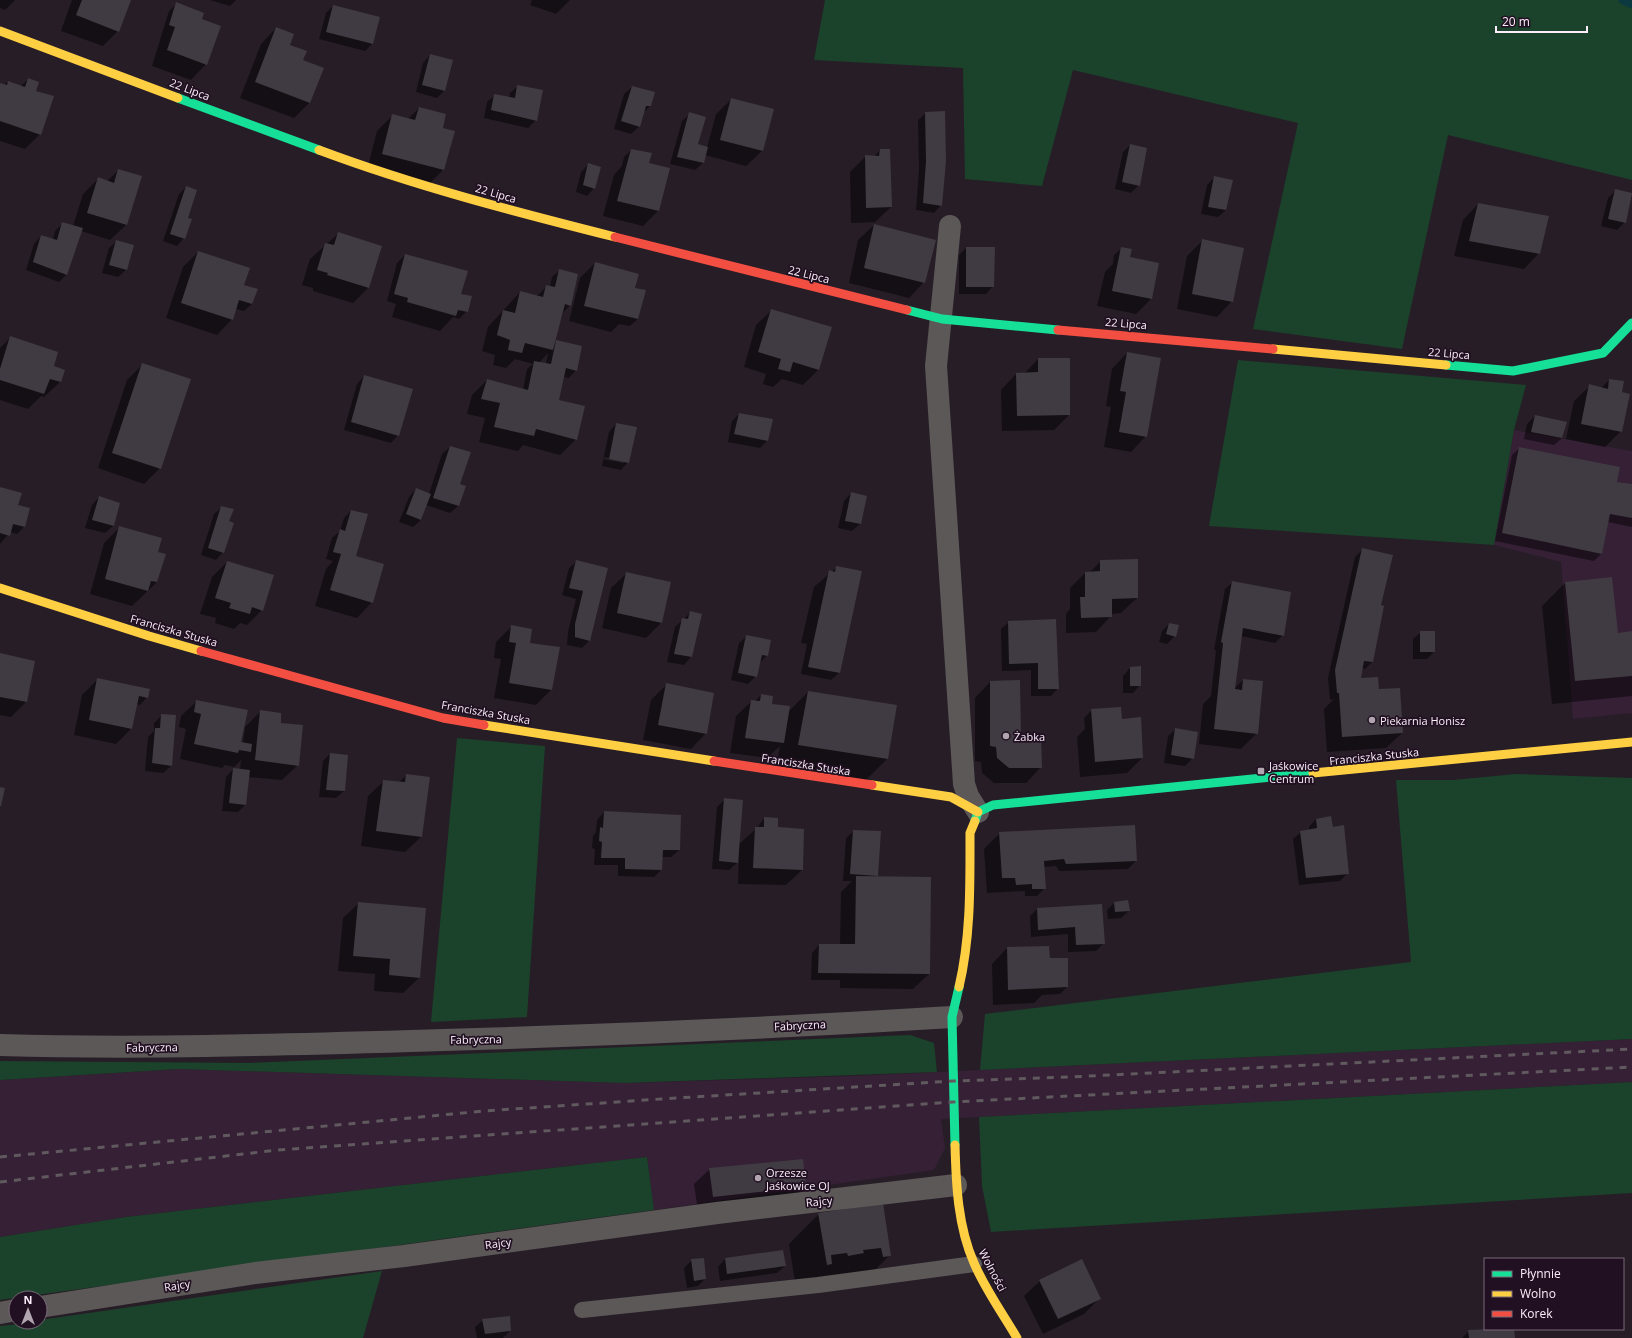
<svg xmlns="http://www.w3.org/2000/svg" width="1632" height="1338" font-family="'Open Sans',sans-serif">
  <rect width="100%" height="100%" fill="#271d27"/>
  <g fill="#352035">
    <path d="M1514,430L1632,451V713L1573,719L1561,562L1494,545Z"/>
    <path d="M1632,1039V1082L941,1119L945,1148L934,1170L654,1210L647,1157L126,1217L0,1237V1080L179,1069L625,1083L852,1076Z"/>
  </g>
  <g fill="#1b422a">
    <path d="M825,0H1632V180L1448,135L1402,349L1253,329L1298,123L1073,70L1042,186L965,179L963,68L814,60Z"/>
    <path d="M1238,360L1526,385L1514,430L1494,545L1209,526Z"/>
    <path d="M457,738L545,746L527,1017L431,1022Z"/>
    <path d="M1516,774L1632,778V1039L980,1070L985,1014L1411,962L1396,780H1453Z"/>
    <path d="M910,1035L934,1043L937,1072L625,1083L179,1069L0,1080V1061L249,1063Z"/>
    <path d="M1632,1082V1193L991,1232L982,1186L979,1117Z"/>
    <path d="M647,1157L654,1210L0,1300V1237L126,1217Z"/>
    <path d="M382,1271L363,1338H0V1326L40,1322V1320Z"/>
  </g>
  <g fill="#0007" fill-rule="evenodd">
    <path d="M0,0H15L5,10L0,8Z"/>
    <path d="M72,0H129L118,31L103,46L61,31Z"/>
    <path d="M210,0H236L230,6Z"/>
    <path d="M532,0H570L556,14L530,5Z"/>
    <path d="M176,4L201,19L206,64L191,80L152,66L169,11Z"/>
    <path d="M333,6L372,44L365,51L319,39L326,13Z"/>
    <path d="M276,28L302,61L323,69L309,103L294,118L240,98L261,44Z"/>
    <path d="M430,55L445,90L437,98L416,92L423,63Z"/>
    <path d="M28,79L35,91L52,96L40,134L25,149L0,141V84L4,85L8,82L21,86Z"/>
    <path d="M518,86L536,120L528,128L484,118L487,102L495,95L509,98L510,93Z"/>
    <path d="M632,87L650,106L642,114L639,127L631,134L614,129L624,94Z"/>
    <path d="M732,99L773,110L762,151L746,166L705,155L703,163L695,170L670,164L682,121L690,114L697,145L707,148L716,114Z"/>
    <path d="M419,108L442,128L453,131L443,170L428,185L367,170L377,131L392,116L407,120Z"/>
    <path d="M926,113L941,205L934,213L916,210L919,169L918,120Z"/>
    <path d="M1130,145L1139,185L1131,193L1115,189L1123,152Z"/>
    <path d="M631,150L648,164L658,211L643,226L603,216L614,175L622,166L624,157Z"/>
    <path d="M880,150L891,207L875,222L851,223L850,172L866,156L874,157Z"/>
    <path d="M589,164L594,188L587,196L576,192L581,172Z"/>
    <path d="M119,170L141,177L126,225L110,240L81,231L66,275L59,282L26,270L34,244L41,236L53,239L55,231L63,223L73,226L83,194L99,178L107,181Z"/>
    <path d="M1215,177L1226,210L1218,217L1201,214L1207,185Z"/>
    <path d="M186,187L187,218L184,238L177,246L163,241L179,194Z"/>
    <path d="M1616,190L1625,222L1617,230L1601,226L1608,198Z"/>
    <path d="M1478,204L1539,253L1524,269L1454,256L1463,220Z"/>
    <path d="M874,225L924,282L909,298L849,283L858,240Z"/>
    <path d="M339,233L368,288L353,303L313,291V288L302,285L310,259Z"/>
    <path d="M1203,240L1232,301L1217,317L1177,309L1187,256Z"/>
    <path d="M117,241L133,245L126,270L118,277L102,273L109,248Z"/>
    <path d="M966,248L993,286L986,294H959V255Z"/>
    <path d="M1122,248L1129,257L1151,299L1136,314L1097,306L1105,272L1113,264L1114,255Z"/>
    <path d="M198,252L243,285L252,304L244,311L236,309L232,319L217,335L166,318L183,267Z"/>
    <path d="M405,255L460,294L467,311L459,319L453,317L440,331L392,317L396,304L387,301L397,263Z"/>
    <path d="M595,263L638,319L630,326L619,324L611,332L569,321L580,278Z"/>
    <path d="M560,270L570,305L563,313L553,344L557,341L576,370L569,378L564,377L558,400L584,407L576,439L560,455L523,445L518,451L479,442L485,418L467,414L472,395L487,380L523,390L527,369L533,364L515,359L506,368L493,365L495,355L482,351L488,327L520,292L537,296L547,286L550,287L552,277ZM548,353L546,364L539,363Z"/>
    <path d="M772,310L819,369L803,385L782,379L773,387L763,384L766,374L744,367L756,325Z"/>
    <path d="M11,337L52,367L63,370L60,382L44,397L41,396L28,409L0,400V348Z"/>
    <path d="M1127,353L1146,436L1131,452L1104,447L1111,407L1106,406L1112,369Z"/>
    <path d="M1038,359L1069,415L1054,430L1002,431L1001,390L1016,374H1024Z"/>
    <path d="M143,364L160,468L144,484L98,468L127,380Z"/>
    <path d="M364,376L398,435L391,443L344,430L357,384Z"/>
    <path d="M1609,380L1621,431L1605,447L1566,439L1574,401L1590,386L1601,388Z"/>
    <path d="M739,414L768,440L760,448L728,442L732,421Z"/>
    <path d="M1535,416L1565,423L1562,438L1554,445L1524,439L1527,424Z"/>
    <path d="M616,424L628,462L621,470L602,466L609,432ZM604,457L624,461V463L603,459Z"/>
    <path d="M450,447L459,484L458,506L450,513L426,505L421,520L413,527L399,522L409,497L416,489L429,494L442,454Z"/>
    <path d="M1520,448L1616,483L1632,485V527L1608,522L1601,554L1594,561L1495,541L1512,455Z"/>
    <path d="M0,488L17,506L24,527L17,534L10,532L0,544Z"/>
    <path d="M851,493L860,524L852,531L838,528L844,501Z"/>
    <path d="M99,497L119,503L113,526L105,533L85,528L92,505Z"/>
    <path d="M222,507L228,522L223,552L216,560L201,555L214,514Z"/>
    <path d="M351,511L355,556L372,602L357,618L315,606L326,569L333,561L326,559L332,538L340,531L344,518Z"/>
    <path d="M120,527L157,582L132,606L90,594L104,543Z"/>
    <path d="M1362,550L1372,662L1365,669L1361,668L1360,679L1378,688L1402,733L1386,748L1327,752L1324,709L1334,699L1330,700L1328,678L1355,557Z"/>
    <path d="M577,561L607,569L589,641L582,648L567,645L568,632L576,599L562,595L569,568Z"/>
    <path d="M1101,561L1137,598L1121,613L1111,614V616L1096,632L1066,633V614L1070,609V588L1085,573H1089Z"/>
    <path d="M227,562L262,610L247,625L240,623L234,629L215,623L216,618L200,614L212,577Z"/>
    <path d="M837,567L839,673L831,680L801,674L807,644L801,643L814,587Z"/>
    <path d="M627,573L661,623L646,638L602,628L611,588Z"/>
    <path d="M1233,582L1283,635L1275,643L1241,636L1234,689L1243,680L1257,733L1241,749L1199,744L1203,704L1211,696L1216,650H1214L1225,589Z"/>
    <path d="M1565,583L1617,634L1632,632V696L1552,704L1542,606Z"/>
    <path d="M691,612L700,614L691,657L684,665L667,662L675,627Z"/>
    <path d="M1009,622L1058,688L1051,696H1031V670L1002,671L1001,629Z"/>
    <path d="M1169,624L1175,636L1167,644L1159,642L1162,631Z"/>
    <path d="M512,626L529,644L552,689L536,705L494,698L501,659L494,658L496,642Z"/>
    <path d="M1421,632L1434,652L1427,659H1413V639Z"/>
    <path d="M747,636L767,655L760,663L756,676L748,684L731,680L739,643Z"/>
    <path d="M0,654L34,661L26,702L11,717L0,715Z"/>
    <path d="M1130,668L1140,685L1133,693H1123V676Z"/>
    <path d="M98,679L147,697L140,705L137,704L132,728L116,744L74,735L82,695Z"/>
    <path d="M990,682L1020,737L1041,767L1026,783H994L982,773L981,762L975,761V698Z"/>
    <path d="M667,684L706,733L691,749L643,740L651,700Z"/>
    <path d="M808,692L895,706L887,759L864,782L776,768L780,746L767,758L730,753L736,716L752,701H755L761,695L771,704L788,712Z"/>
    <path d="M197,701L240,743H243L245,727L260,712L280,724L298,765L282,780L248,777L245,805L238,812L222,811L226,777L233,769L240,770L241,760L234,767L225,765L222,768L180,759L186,729L179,727L181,716Z"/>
    <path d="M1092,710L1142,758L1127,773L1080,777L1077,737L1085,729L1084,718Z"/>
    <path d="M162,715L171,766L163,773L145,771L148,737L154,731V723Z"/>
    <path d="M1176,729L1193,758L1185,766L1164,763L1168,736Z"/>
    <path d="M330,754L344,791L336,798L319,797L323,761Z"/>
    <path d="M407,775L421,837L405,852L361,846L368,796L384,781L399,782Z"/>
    <path d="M725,799L738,845L757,828L764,818L777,827L802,870L786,885L738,884L739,851H738L737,863L729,870L712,869L717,807Z"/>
    <path d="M604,812L679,850L671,857H662L661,870L654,877L618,876V865H594L595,849L592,848L593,836L596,832L597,820Z"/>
    <path d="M1316,819L1348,873L1340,881L1299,885L1293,839L1301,832L1309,830V827Z"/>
    <path d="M854,831L877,875L875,877L929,974L913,989L840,988V980H811L812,953L819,945H840L841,892L852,881H843L846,838Z"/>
    <path d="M1000,833L1136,861L1128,869L1059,871L1056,866L1044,867L1045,888L1037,896H1025V891L987,893L984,849Z"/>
    <path d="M359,903L425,909L419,978L403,993L374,991L375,974L338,971L343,918Z"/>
    <path d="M1114,903L1129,911L1121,918L1108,919L1107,910Z"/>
    <path d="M1101,905L1104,943L1096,951L1068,952V934L1031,937L1030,916L1037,909Z"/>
    <path d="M1048,947L1049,959L1067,987L1060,994L1042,995L1034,1003L993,1005L992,964L1007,948Z"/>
    <path d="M710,1169L805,1187L789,1202L698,1211L694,1184Z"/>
    <path d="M882,1204L890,1255L860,1285L797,1295L789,1244L819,1214Z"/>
    <path d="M725,1259L785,1266L777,1273L720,1281L718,1267Z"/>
    <path d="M692,1260L705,1279L698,1286L687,1288L684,1268Z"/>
    <path d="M1040,1281L1099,1299L1084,1314L1043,1334L1024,1296Z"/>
    <path d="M483,1320L510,1331L503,1338H477L475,1327Z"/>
    <path d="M1513,1329L1514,1338H1462L1469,1331Z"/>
  </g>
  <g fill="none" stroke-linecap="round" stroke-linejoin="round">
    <path stroke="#0c3940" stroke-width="9" d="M1623,0L1632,4"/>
  </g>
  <g fill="#403a42">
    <path d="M82,0H131L119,32L76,15Z"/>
    <path d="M176,2L204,13L202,19L221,26L207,65L167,50L175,27L169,25Z"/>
    <path d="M333,5L380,17L373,44L326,32Z"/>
    <path d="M276,27L294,34L290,45L307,51L303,60L324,68L310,103L255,82Z"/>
    <path d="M430,54L453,60L445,91L422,85Z"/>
    <path d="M28,78L39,82L36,91L54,96L41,135L0,121V83L7,85L8,81L25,87Z"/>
    <path d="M517,85L543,90L537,121L491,110L494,94L515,98Z"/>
    <path d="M632,86L655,92L651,106H646L640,127L621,121Z"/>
    <path d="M731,98L774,109L763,151L720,140Z"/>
    <path d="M419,107L446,114L443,128L455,131L444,170L382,154L392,114L415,120Z"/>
    <path d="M945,111L946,161L942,206L923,203L926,161L925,112Z"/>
    <path d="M689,112L706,117L698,144L708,147L704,163L677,157Z"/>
    <path d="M1130,144L1147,148L1140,186L1122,182Z"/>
    <path d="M631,149L652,153L649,163L670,168L659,211L617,201Z"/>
    <path d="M880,149H890L892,207L866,208L865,155L879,156Z"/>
    <path d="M588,163L601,167L595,189L583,185Z"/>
    <path d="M118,169L142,176L127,225L87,213L98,177L114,183Z"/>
    <path d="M1214,176L1233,180L1226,210L1208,207Z"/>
    <path d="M186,186L197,190L188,218L192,219L185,239L170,234Z"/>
    <path d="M1615,189L1632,193L1626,223L1608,219Z"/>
    <path d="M1478,203L1549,216L1540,254L1469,241Z"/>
    <path d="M62,222L83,228L67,275L33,262L41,235L57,240Z"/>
    <path d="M874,224L936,240L925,283L864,268Z"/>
    <path d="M338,232L382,246L369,288L327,275L328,273L317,270L325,243L334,245Z"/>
    <path d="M1202,239L1244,248L1233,302L1192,294Z"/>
    <path d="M116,240L134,245L127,270L109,265Z"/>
    <path d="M966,247H995L994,287H966Z"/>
    <path d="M1121,247L1132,249L1130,257L1159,263L1152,299L1112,291Z"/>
    <path d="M198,251L250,268L244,285L258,289L252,304L239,300L233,320L181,303Z"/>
    <path d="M405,254L468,271L461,294L472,296L468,312L458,310L456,316L407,302L408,298L394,294Z"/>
    <path d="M595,262L639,274L635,288L646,290L638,319L584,306Z"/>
    <path d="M559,269L578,274L571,306L565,304L553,350L525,343L522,353L508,350L510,340L497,335L503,310L515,313L520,291L543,297L546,285L555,287Z"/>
    <path d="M771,309L832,327L819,370L793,362L790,372L778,369L781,359L758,352Z"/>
    <path d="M10,336L58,352L54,366L65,370L61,382L50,379L44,394L0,380V369Z"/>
    <path d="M556,340L582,346L577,371L566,368L559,400L585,406L577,440L536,429L534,436L494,427L500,403L481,399L487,379L528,390L534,361L551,364Z"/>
    <path d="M1127,352L1161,358L1147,437L1119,432L1126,392L1120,391Z"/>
    <path d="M1038,358H1070V415L1017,416L1016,373L1038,372Z"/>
    <path d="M142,363L191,379L161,469L112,453Z"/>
    <path d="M364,375L413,389L399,436L351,422Z"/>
    <path d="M1609,379L1624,381L1622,392L1630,394L1622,432L1581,424L1589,384L1608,389Z"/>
    <path d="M739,413L773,419L768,441L734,434Z"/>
    <path d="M1535,415L1567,422L1562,438L1531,432Z"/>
    <path d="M616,423L637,427L629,463L609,459Z"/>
    <path d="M450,446L471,452L460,484L466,486L459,506L433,498Z"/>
    <path d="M1519,447L1620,467L1617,482L1632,484V518L1610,514L1602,554L1502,533Z"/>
    <path d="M0,487L22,493L18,505L30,508L25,527L13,524L10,536L0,533Z"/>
    <path d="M416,488L431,494L421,520L406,514Z"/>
    <path d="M851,492L867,496L861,524L845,521Z"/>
    <path d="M99,496L120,503L114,526L92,520Z"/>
    <path d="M221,506L234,509L229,521L234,523L224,553L208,548Z"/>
    <path d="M351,510L368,514L356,556L384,564L373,603L330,590L341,554L333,552L340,529L345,531Z"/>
    <path d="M119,526L162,538L158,552L166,554L157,582L151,581L148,591L105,579Z"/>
    <path d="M1362,548L1393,555L1381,605L1384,606L1373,662L1364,661L1361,678L1378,677L1379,689L1400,688L1403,733L1342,737L1339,693H1337L1335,670Z"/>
    <path d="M1138,559V598L1112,599V617L1081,618L1080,597H1085V572L1100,571V560Z"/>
    <path d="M576,560L608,568L590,641L575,637V624L583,591L569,588Z"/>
    <path d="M227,561L274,575L263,611L252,607L250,614L229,608L231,603L215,598Z"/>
    <path d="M836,566L862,571L840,673L808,667L829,570L835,572Z"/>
    <path d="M626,572L671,582L662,623L617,613Z"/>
    <path d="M1612,577L1618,633L1632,631V676L1575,681L1565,582Z"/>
    <path d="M1232,581L1291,592L1284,636L1243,628L1235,689L1242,690L1243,679L1263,681L1258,734L1214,729L1223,643L1221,642Z"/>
    <path d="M690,611L702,614L692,657L674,654L682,618L688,619Z"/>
    <path d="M1056,619L1059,689H1038V663L1009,664L1008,621Z"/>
    <path d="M1169,623L1179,625L1176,637L1166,634Z"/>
    <path d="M511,625L532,629L530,643L560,647L552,690L509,683L516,643L509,642Z"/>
    <rect x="1420" y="631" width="15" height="21"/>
    <path d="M746,635L771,640L768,656L762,655L757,677L738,673Z"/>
    <path d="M0,653L35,661L27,702L0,697Z"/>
    <path d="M1141,666V686H1130V667Z"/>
    <path d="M97,678L150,689L148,698L139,696L132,729L89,720Z"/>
    <path d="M1020,680L1021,736L1041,735L1042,768H1009L997,758L996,747L990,746V681Z"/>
    <path d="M666,683L714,693L707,734L658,725Z"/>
    <path d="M808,691L897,705L888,759L798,745Z"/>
    <path d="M761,694L773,696L772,704L790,706L784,743L745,738L751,700L760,701Z"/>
    <path d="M196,700L248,710L241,742L252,744L251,752L239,750L238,753L194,744L201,714L194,712Z"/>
    <path d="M1121,707L1122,719L1141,717L1143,758L1095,762L1091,709Z"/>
    <path d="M260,710L281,713V723L303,725L299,766L255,760Z"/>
    <path d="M161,714L176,715L172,766L152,763L155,728H160Z"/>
    <path d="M1175,728L1198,732L1194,759L1171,755Z"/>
    <path d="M330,753L348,755L345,791L326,790Z"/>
    <path d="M233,768L250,770L246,805L229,803Z"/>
    <path d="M406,774L430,777L422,837L376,831L383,780L405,782Z"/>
    <path d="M0,787L5,788L1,806H0Z"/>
    <path d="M724,798L743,800L738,863L719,861Z"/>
    <path d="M604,811L681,815L680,850H663L662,870L625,869V858H601L602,842L599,841L600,827L603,828Z"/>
    <path d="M1331,816L1333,827L1344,825L1349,874L1306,878L1300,831L1317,828L1316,819Z"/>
    <path d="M764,817L778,818V827L804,829L803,870L753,868L755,827H764Z"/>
    <path d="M1135,825L1137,861L1066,864L1064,859L1044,861L1046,889H1032V884L1016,885L1015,878H1002L999,832Z"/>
    <path d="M853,830L881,831L878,876L850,874Z"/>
    <path d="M856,876L931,877L930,974L818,973L819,944H855Z"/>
    <path d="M1128,900L1130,911L1115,912L1114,902Z"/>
    <path d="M358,902L426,908L420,978L389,975L390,959L353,956Z"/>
    <path d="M1102,904L1105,944L1076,945L1075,927L1038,930L1037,908Z"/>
    <path d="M1049,946L1050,958H1068V987L1008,990L1007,947Z"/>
    <path d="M803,1159L806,1187L713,1197L709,1168Z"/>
    <path d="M883,1203L891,1256L883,1257L881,1248L863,1250L864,1253L848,1256L847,1253L831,1255L832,1264L827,1265L818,1213Z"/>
    <path d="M783,1250L786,1266L727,1274L725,1258Z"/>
    <path d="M704,1258L706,1279L694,1281L691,1259Z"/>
    <path d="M1082,1259L1101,1299L1058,1319L1039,1280Z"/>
    <path d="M510,1316L511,1331L485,1334L482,1319Z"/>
    <path d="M1492,1329H1514L1515,1338H1469L1468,1330Z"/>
  </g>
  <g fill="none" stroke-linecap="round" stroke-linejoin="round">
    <path stroke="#5b5857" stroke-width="16" d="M582,1310L818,1285L974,1264"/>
    <g stroke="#5b5857" stroke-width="22">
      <path d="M950,226L936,366L964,784L968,796L978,812"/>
      <path d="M0,1045C137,1049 274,1045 411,1041C592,1036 772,1028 952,1017"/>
      <path d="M40,1307L255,1273L404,1256L717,1213L956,1185"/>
      <path d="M0,1313L16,1310"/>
    </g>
    <g stroke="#16e098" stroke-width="9">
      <path d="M178,98L319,150"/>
      <path d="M907,310L942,319L1058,330"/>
      <path d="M1446,365L1513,371L1603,353L1632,323"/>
      <path d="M975,821L978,812L993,805L1313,773"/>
      <path d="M955,1145L952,1017L959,987"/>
    </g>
    <g stroke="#ffcf43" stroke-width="9">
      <path d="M0,31L178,98"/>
      <path d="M319,150C415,186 516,212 615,237"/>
      <path d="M1273,349L1446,365"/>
      <path d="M0,588L149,636L201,651"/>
      <path d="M484,725L714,761"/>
      <path d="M1313,773L1632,742"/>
      <path d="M872,785L951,797L978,812"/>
      <path d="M959,987C971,936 970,885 970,833L975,821"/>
      <path d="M955,1145C956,1185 958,1227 974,1263C985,1289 1003,1314 1017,1338"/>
    </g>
    <g stroke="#f24e42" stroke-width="9">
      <path d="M615,237L907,310"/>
      <path d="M1058,330L1273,349"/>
      <path d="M201,651L443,718L484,725"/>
      <path d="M714,761L872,785"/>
    </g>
    <g stroke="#60595e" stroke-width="3" stroke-dasharray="7 7" stroke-linecap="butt">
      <path d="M0,1157L484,1111L661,1099L953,1081L1070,1077L1632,1049"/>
      <path d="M0,1182L278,1150L953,1102L1632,1067"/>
    </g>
  </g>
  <g fill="#b1a5b0" stroke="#211021" stroke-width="1.5">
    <circle cx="1372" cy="720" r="4"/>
    <circle cx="1006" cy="736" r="4"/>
    <rect x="1257" y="767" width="8" height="8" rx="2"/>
    <circle cx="758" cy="1178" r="4"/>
  </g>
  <g text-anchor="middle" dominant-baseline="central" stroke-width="3.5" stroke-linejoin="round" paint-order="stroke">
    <g font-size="11" fill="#fbeefa" stroke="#211021">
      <text transform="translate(190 89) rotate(21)">22 Lipca</text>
      <text transform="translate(496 193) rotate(16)">22 Lipca</text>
      <text transform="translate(809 274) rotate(14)">22 Lipca</text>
      <text transform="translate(1126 323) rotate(5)">22 Lipca</text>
      <text transform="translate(1449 353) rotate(5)">22 Lipca</text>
      <text transform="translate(174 630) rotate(16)">Franciszka Stuska</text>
      <text transform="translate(486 712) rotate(10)">Franciszka Stuska</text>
      <text transform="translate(1374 756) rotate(-6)">Franciszka Stuska</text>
      <text transform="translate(806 764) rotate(9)">Franciszka Stuska</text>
      <text transform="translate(800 1025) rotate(-3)">Fabryczna</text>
      <text transform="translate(476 1039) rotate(-1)">Fabryczna</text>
      <text transform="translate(152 1047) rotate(-1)">Fabryczna</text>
      <text transform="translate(819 1201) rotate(-6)">Rajcy</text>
      <text transform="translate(498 1243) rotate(-8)">Rajcy</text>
      <text transform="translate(993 1270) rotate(62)">Wolności</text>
      <text transform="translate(177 1285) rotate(-9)">Rajcy</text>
    </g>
    <g font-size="11" fill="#fbeefa" stroke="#211021" text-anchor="start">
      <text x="1380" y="720">Piekarnia Honisz</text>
      <text x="1014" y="736">Żabka</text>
      <text x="1269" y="765">Jaśkowice<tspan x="1269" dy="13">Centrum</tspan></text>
      <text x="766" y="1172">Orzesze<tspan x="766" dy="13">Jaśkowice OJ</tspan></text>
    </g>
  </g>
  <rect x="1484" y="1258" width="140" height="72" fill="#211021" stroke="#786978"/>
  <rect x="1492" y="1271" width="20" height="6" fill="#16e098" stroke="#786978"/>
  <text x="1520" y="1278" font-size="12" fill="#fbeefa">Płynnie</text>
  <rect x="1492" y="1291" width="20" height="6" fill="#ffcf43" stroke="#786978"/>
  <text x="1520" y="1298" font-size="12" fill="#fbeefa">Wolno</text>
  <rect x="1492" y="1311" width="20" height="6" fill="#f24e42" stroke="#786978"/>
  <text x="1520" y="1318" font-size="12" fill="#fbeefa">Korek</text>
  <g transform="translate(28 1310)"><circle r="19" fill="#211021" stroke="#786978"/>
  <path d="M0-3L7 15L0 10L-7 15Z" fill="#b1a5b0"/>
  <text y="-6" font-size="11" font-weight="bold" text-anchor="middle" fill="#fbeefa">N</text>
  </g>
  <path d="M1496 26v6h91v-6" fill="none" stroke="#fbeefa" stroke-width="2"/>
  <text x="1502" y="26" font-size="12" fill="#fbeefa" stroke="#211021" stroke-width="3" paint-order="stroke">20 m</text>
</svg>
